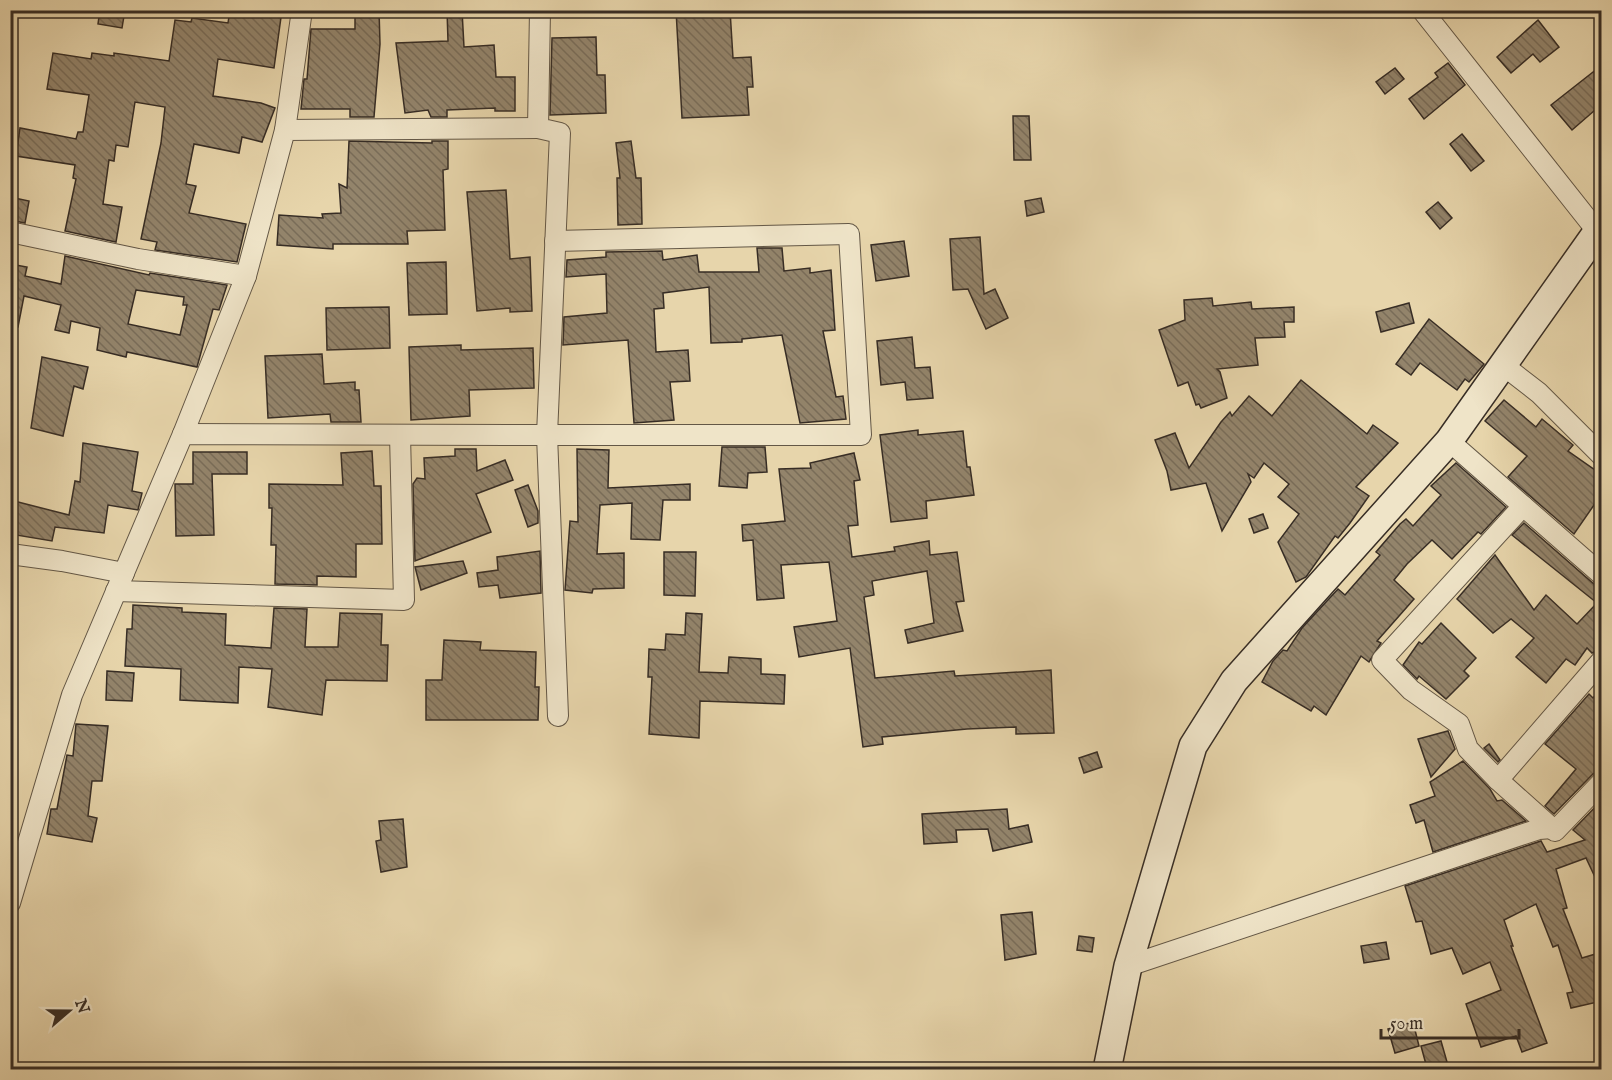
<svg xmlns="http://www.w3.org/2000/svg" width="1612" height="1080" font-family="'IM FELL English',serif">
  <defs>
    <pattern id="building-back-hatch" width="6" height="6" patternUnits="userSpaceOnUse" patternTransform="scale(1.5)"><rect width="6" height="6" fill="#93846b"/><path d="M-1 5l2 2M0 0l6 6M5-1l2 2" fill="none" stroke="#796c58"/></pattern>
  </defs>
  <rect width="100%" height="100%" fill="#e7d5ab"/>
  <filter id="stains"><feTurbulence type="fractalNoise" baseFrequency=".00333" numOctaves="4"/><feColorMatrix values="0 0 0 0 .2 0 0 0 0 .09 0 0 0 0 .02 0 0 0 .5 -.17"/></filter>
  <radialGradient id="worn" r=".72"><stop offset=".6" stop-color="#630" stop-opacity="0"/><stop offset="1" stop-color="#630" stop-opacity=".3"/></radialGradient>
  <g fill="url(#building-back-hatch)" stroke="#372d25" stroke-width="1.5" fill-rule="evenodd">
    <path d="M100,10H125L122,28L98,24Z"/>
    <path d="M230,10H282L274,68L218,59L213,96L261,103L275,108L262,142L242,137L239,153L194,144L186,184L196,186L189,213L246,224L237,262L155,250L157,242L141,239L161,143L165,107L135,102L128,147L116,145L114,161L109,160L103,204L122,207L116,242L65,231L76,179L73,178L75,165L16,156L20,128L76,139L78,132H83L89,95L47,89L53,53L91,59L92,53L114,56V53L169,61L175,20L191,22L192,18L228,23Z"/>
    <path d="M355,10H379L380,44L374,117H350V109H301L304,79H307L311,29H355Z"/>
    <path d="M447,10H462L464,47L494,45L496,77H515V111H495V108L447,110V117H431L428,110L405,113L396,43L448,41Z"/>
    <path d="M676,10H730L733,58L751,57L753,87H747L749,115L682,118Z"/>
    <path d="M1538,20L1559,47L1540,62L1533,54L1511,73L1497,57Z"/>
    <path d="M596,37L597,75H605L606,113L550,115L552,38Z"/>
    <path d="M1448,63L1465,85L1424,119L1409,99L1438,77L1435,73Z"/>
    <path d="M1602,65V104L1572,130L1551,105Z"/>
    <path d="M1395,68L1404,79L1385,94L1376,82Z"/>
    <path d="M1013,116H1029L1031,160H1014Z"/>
    <path d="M1462,134L1484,161L1471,171L1450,144Z"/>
    <path d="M349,141L432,143V141H448V169L443,170L445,230L407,231L408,244H333V249L277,245L279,215L323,218L322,214L341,213L339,184L347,188Z"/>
    <path d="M631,141L636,178H641L642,224L618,225L617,178H620L616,143Z"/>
    <path d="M506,190L510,259L530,257L532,311L510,312V308L477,311L467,192Z"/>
    <path d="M10,197L29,201L25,223L10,220Z"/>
    <path d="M1041,198L1044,212L1027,216L1025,201Z"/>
    <path d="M1438,202L1452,218L1440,229L1426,212Z"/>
    <path d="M980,237L984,294L995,289L1008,318L986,329L968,289L953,290L950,239Z"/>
    <path d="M904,241L909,276L876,281L871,245Z"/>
    <path d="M757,248H782L784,271L810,268V273L831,270L835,330L823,331L836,397L843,396L846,419L800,423L782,335L742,339V342L711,343L709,287L663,293L664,308L654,309L656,352L688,350L690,381L670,382L674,420L634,423L628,340L563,345L564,317L607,313L606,274L566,277L567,260L606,257V252L662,251L663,260L697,255L699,272H759Z"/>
    <path d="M65,256L149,275L150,273L227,285L219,310L213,309L197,367L127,352L126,357L97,350L100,328L71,321L69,333L55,330L61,305L24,296L18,327L10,326V264L27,267L25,276L61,284ZM136,290L184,297L183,305H187L180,335L128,324Z"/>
    <path d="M446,262L447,314L409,315L407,263Z"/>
    <path d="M1212,298L1213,306L1251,302L1252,309L1294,307V322H1284L1285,337L1255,338L1258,365L1217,369L1220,372L1227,398L1201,408L1199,404L1196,405L1188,382L1178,386L1159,330L1185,320L1184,300Z"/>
    <path d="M1409,303L1414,323L1381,332L1376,312Z"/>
    <path d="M389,307L390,348L327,350L326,308Z"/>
    <path d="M1429,319L1484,364L1469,382L1465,379L1457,390L1420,363L1411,375L1396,364Z"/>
    <path d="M912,337L915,368L930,367L933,398L907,400L905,382L881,385L877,341Z"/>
    <path d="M461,345V350L533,348L534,388L469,390L470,416L411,420L409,347Z"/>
    <path d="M322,354L324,384L355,382V390H359L361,422H331L330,414L268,418L265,356Z"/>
    <path d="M42,357L88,367L83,389L74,386L63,436L31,428Z"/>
    <path d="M1301,380L1367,434L1373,425L1398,443L1356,487L1369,496L1350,523L1338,538L1335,536L1306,577L1296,582L1278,542L1299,514L1278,497L1289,484L1264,463L1254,478L1248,474L1251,482L1222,531L1206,483L1171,490L1167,471L1155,440L1175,433L1189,468L1221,422L1230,412L1232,416L1249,396L1272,416Z"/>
    <path d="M1504,400L1536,427L1542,419L1573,445L1568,451L1602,475V513L1594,505L1574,534L1508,477L1527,456L1485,421Z"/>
    <path d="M918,430V435L963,431L967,467H970L974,495L926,501L927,518L891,522L880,435Z"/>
    <path d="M83,443L138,452L132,491L142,493L138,510L108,505L104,533L55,527L52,541L10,534L14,501L69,515L75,481L80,482Z"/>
    <path d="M722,447H765L767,472L748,473L747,488L719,486Z"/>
    <path d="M455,449H476L477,471L505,460L513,480L476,494L491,532L415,561L413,484L417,478L425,479L424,458L455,456Z"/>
    <path d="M577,449L609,450L608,488L690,484V500H663L660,540L631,539L632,503L600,505L597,554L624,553V588L593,589L592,593L565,590L570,521L578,522Z"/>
    <path d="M372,451L374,486H381L382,544H356V577L317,576V585L275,584L276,545H271L272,508H269V484L343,485L341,453Z"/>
    <path d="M193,452H247V474H212L214,535L176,536L175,484H193Z"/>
    <path d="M854,453L860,480L854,481L858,525L848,526L852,557L895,551L894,547L929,541L930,555L957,552L964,601L956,602L963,631L908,643L905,630L934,623L927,571L872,581L874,595L864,597L875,678L954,671L955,676L1051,670L1054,733L1016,734V727L967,729L882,737L883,744L863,747L850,648L799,657L794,627L837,621L829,562L781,565L784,598L757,600L753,540L743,541L742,525L785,521L779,469L811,468L810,463Z"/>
    <path d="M1456,463L1506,507L1481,534L1478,532L1452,559L1432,540L1407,564L1394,580L1414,599L1377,641L1381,643L1369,662L1361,656L1326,715L1314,706L1311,711L1262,682L1273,661L1283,650L1287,651L1302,628L1338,589L1345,595L1380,555L1376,552L1400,524L1406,519L1413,526L1441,495L1431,486Z"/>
    <path d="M528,485L538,511V523L528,527L515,490Z"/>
    <path d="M1263,514L1268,528L1254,533L1249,519Z"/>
    <path d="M1524,523L1594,584L1602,587V648L1592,653L1587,648L1575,665L1566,659L1546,683L1516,657L1534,638L1511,619L1493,633L1457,599L1495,555L1534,610L1546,595L1577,624L1597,603L1512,535Z"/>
    <path d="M540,551L541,593L500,598L498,585L479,587L477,573L498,570L497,557Z"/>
    <path d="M664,552H696L695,596L664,595Z"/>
    <path d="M463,561L467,573L421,590L415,567Z"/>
    <path d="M133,605L182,608V612L226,614L225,645L271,648L274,608L307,609L305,647H338L340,613L382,614L381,645H388L387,681L326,680L322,715L268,707L272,669L239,667L238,703L180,700L181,669L125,666L127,629H132Z"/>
    <path d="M686,613L702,614L699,672L728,673L729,657L761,659V674L785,675L784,704L700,701L699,738L649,734L652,677H648L649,649L665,650L666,634L685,635Z"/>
    <path d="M1441,623L1476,658L1464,671L1469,676L1446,699L1419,676L1417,679L1403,665L1419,642L1422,644Z"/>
    <path d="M444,640L481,642L480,650L536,652L535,687H539L538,720H426V680H442Z"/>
    <path d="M107,671L134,673L132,701L106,700Z"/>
    <path d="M1602,688V770L1593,774L1554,814L1545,806L1576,769L1545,744L1589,694L1593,698Z"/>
    <path d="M76,724L108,726L102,781H92L88,816L97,818L92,842L47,834L51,809H57L67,755L73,756Z"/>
    <path d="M1448,731L1455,749L1431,777L1418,739Z"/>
    <path d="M1489,744L1500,760L1498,762L1484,748Z"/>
    <path d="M1097,752L1102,767L1084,773L1079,758Z"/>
    <path d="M1463,761L1490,789L1497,801L1502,800L1526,821L1433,852L1424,820L1416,823L1410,805L1435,796L1430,782Z"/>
    <path d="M1602,800V892L1586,858L1556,869L1567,908L1563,909L1582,958L1602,952V1001L1571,1008L1567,993L1573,992L1558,945L1553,947L1536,904L1504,920L1513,946H1511L1547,1043L1522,1052L1516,1036L1481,1047L1466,1004L1501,990L1490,962L1463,974L1452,948L1431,954L1422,921L1416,922L1405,886L1541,841L1547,852L1585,840L1573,830Z"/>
    <path d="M1007,809L1009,829L1028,825L1032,842L993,851L988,829L956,830L957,842L924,844L922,814Z"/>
    <path d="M403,819L407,867L381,872L376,841L381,840L379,821Z"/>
    <path d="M1032,912L1036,954L1005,960L1001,915Z"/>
    <path d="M1079,936L1094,938L1092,952L1077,950Z"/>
    <path d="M1386,942L1389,959L1364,963L1361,946Z"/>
    <path d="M1413,1022L1419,1046L1395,1053L1388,1029Z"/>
    <path d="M1441,1041L1447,1062L1427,1068L1421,1046Z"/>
  </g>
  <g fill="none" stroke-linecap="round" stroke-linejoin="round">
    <g stroke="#635746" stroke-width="22">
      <g id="street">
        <path d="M1422,10L1597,231"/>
        <path d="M285,130L302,10"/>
        <path d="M10,232L138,259L246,276"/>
        <path d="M555,241L849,234L861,435H547L558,716"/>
        <path d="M1503,365L1539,393L1602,456"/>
        <path d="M183,434L246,276L285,130L538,128"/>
        <path d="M1449,441L1602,575"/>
        <path d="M1523,506L1382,660L1411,690L1459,724L1468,749L1498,780L1555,831L1602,782"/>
        <path d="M10,554L62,561L124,573"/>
        <path d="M116,591L404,600L400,435"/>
        <path d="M1498,780L1602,660"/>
        <path d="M10,903L72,695L183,434L547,435L560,133L538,128L540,10"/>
        <path d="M1128,966L1539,829L1552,828"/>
      </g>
    </g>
    <g stroke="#372d25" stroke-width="30">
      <path id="secondary" d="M1107,1070L1128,966L1193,746L1234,681L1449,441L1602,225"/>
    </g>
    <use href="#street" stroke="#efe4c8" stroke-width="20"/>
    <use href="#secondary" stroke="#efe4c8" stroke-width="27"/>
  </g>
  <rect width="1612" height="1080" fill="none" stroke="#e7d5ab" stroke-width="36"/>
  <rect x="12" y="12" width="1588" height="1056" fill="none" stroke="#372d25" stroke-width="3"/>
  <rect x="18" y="18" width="1576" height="1044" fill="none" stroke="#372d25" stroke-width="1.5"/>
  <g transform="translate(69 1011) rotate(70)" stroke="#efe4c8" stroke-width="4.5" paint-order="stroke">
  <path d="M0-4.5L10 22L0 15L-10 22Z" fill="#372d25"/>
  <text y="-9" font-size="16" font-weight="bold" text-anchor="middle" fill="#372d25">N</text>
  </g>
  <path d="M1381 1029v9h138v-9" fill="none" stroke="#372d25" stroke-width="3"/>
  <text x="1390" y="1029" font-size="18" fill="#372d25" stroke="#efe4c8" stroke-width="4.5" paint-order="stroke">50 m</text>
  <rect width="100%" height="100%" filter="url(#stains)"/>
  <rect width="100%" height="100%" fill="url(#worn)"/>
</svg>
